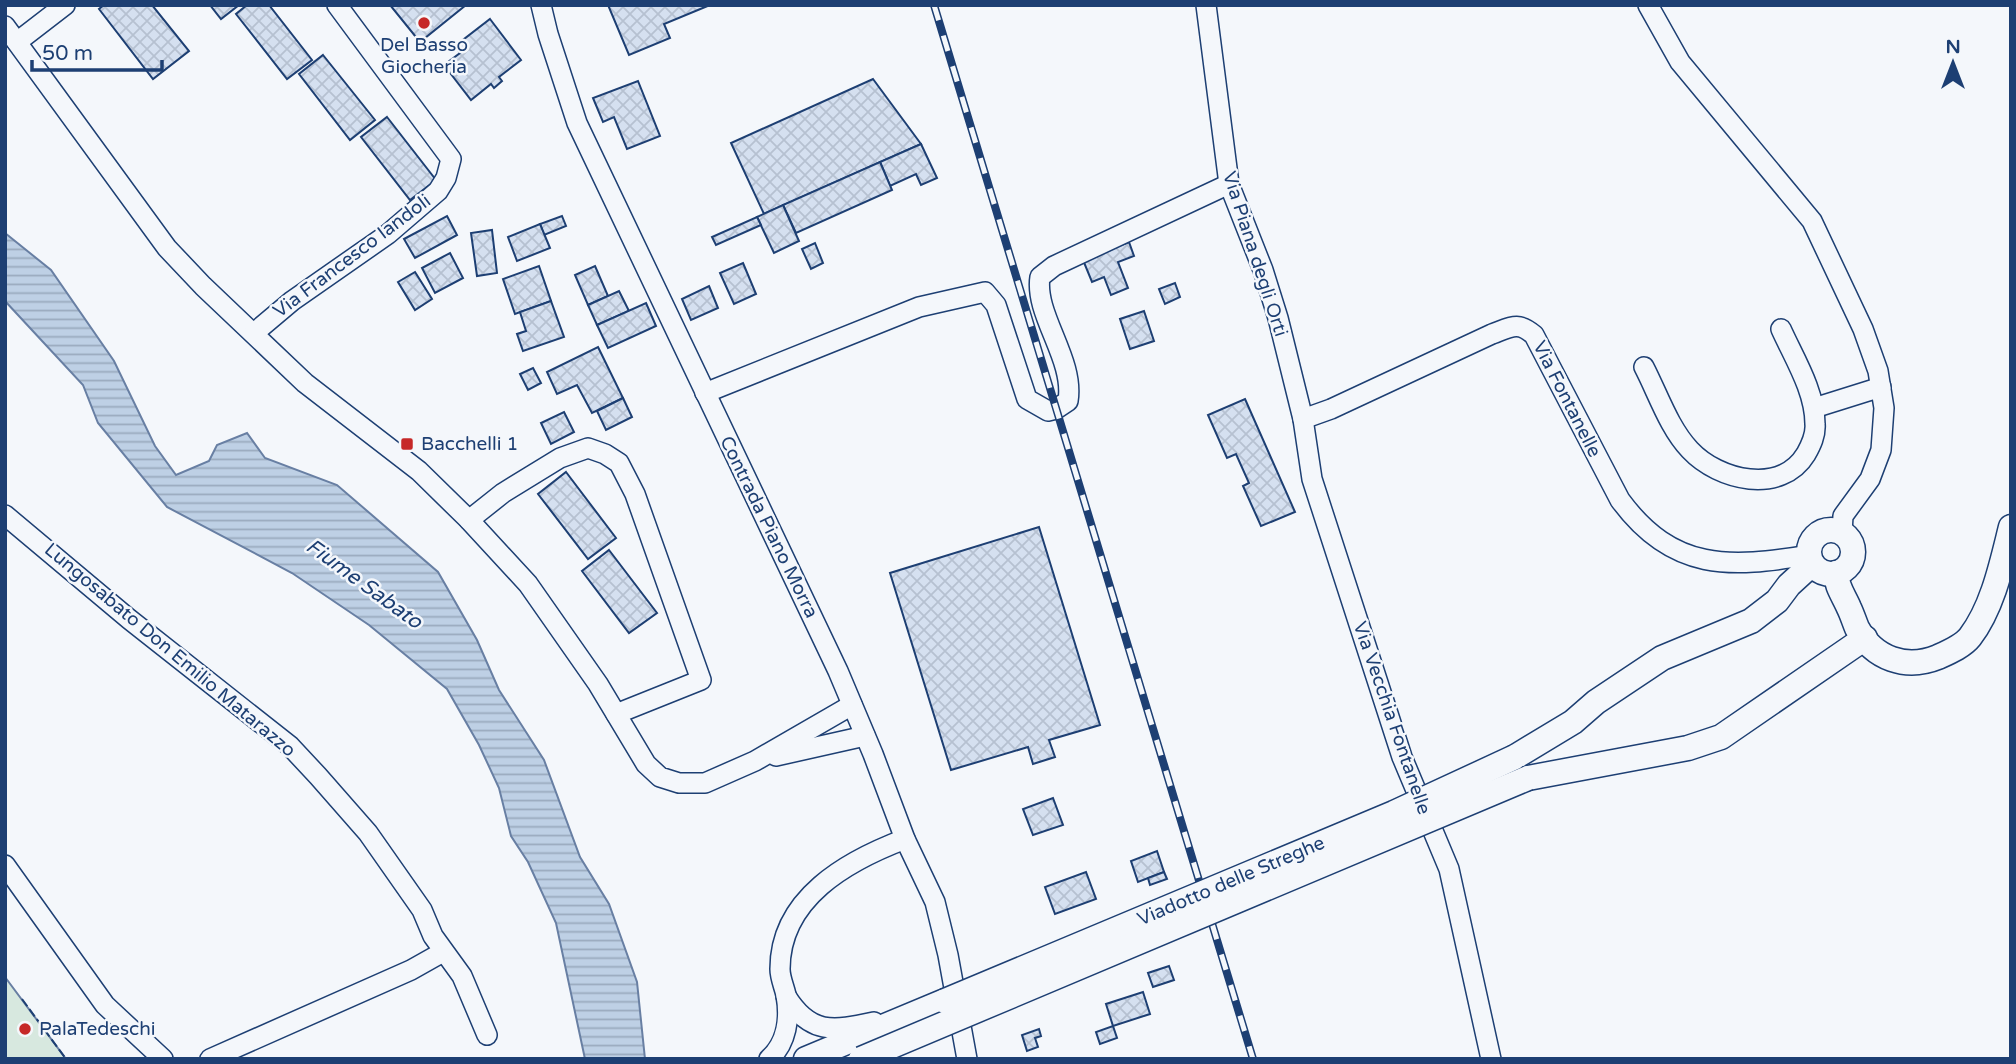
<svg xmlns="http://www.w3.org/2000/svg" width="2016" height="1064" font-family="'Varela Round',sans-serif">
  <defs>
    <pattern id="water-rules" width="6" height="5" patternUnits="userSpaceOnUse" patternTransform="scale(1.75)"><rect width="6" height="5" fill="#bed0e5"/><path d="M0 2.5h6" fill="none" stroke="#9aaabe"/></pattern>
    <pattern id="building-cross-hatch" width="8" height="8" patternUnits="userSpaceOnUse" patternTransform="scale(1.75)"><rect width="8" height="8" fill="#d5e0f0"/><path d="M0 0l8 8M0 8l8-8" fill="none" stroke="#b6c1d1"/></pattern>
  </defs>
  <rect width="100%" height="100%" fill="#f4f7fb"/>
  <path fill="#d7e8df" stroke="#687fa3" stroke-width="2" d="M5,977L66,1059H5Z"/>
  <path fill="url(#water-rules)" stroke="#687fa3" stroke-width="2" d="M5,233L51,270L114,361L155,446L176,475L209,461L217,445L247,433L265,458L337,485L438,572L477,640L499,690L544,760L580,857L609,904L637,982L645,1059H585L556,923L528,862L511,836L499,788L479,745L447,689L369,625L292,573L167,507L98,423L83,385L5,301Z"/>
  <g fill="url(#building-cross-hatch)" stroke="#1d3f73" stroke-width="2">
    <path d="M104,5H152L189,51L153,79L99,9Z"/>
    <path d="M210,5H239L221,19Z"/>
    <path d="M247,5H269L312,60L287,79L236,14Z"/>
    <path d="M390,5H466L420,42Z"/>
    <path d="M608,5H710L664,24L670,38L629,55Z"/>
    <path d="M490,19L521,60L499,77L502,81L494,88L491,84L471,100L444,65L460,53L455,46Z"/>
    <path d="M323,55L375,120L350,140L299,74Z"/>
    <path d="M873,79L921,144L764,214L731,143Z"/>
    <path d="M638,81L660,136L627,149L614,117L603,122L593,98Z"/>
    <path d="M387,117L436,180L410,200L361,137Z"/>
    <path d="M921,144L937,178L921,185L916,174L890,186L880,162Z"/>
    <path d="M880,162L892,190L796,233L783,205Z"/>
    <path d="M783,205L799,241L774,253L757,217Z"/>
    <path d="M447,216L457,235L415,258L404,239Z"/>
    <path d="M562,216L566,226L544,235L540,224Z"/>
    <path d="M757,217L761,225L716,245L712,237Z"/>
    <path d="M540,224L550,248L517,261L508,237Z"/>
    <path d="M492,230L497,273L477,276L471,233Z"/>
    <path d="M1129,242L1134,256L1118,262L1128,288L1111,295L1104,277L1092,282L1083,260Z"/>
    <path d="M815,243L823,263L811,269L802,249Z"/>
    <path d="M450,253L463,278L435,293L422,268Z"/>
    <path d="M743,263L756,294L734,304L720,273Z"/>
    <path d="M539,266L551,301L515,314L503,279Z"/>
    <path d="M595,266L608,296L588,305L575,275Z"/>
    <path d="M415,272L432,299L415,310L398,282Z"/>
    <path d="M1175,283L1180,297L1165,304L1159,289Z"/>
    <path d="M709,286L718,308L691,320L682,299Z"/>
    <path d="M619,291L629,311L597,325L588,305Z"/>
    <path d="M551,301L564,337L523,351L517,334L526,331L520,312Z"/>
    <path d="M646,303L656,326L608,348L597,325Z"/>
    <path d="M1144,311L1154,341L1130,349L1120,319Z"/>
    <path d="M598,347L623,398L592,413L577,385L557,394L547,372Z"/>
    <path d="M533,368L541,383L528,390L520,374Z"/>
    <path d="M623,398L632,417L606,430L597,411Z"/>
    <path d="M1245,399L1295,512L1261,526L1243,486L1249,483L1236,454L1227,458L1208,415Z"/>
    <path d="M564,412L574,432L551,444L541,423Z"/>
    <path d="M566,472L616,538L588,559L538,494Z"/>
    <path d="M1039,527L1100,725L1049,740L1055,757L1033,764L1028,747L951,770L890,573Z"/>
    <path d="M609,550L657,613L629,633L582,571Z"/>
    <path d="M1053,798L1063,825L1033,835L1023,809Z"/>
    <path d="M1157,851L1164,872L1138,882L1131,861Z"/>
    <path d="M1086,872L1096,899L1055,914L1045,887Z"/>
    <path d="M1164,872L1167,879L1150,885L1148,878Z"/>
    <path d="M1169,966L1174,980L1153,987L1148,973Z"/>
    <path d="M1143,992L1150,1014L1113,1026L1106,1004Z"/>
    <path d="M1113,1026L1117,1038L1100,1044L1096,1032Z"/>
    <path d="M1039,1029L1041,1036L1035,1038L1038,1047L1027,1051L1022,1035Z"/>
  </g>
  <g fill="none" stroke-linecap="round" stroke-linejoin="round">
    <g stroke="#1d3f73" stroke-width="22">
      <g id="minor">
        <path d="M541,5L548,34L577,123L838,671L873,754L905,839L935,902L948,955L967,1059"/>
        <path d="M1206,5L1229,184L1263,270L1278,318L1303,419L1312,479L1402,757L1449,869L1491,1059"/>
        <path d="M1648,5L1680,62L1812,221L1863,329L1878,371L1884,408L1881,450L1870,479L1843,516L1842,533"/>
        <path d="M5,26L167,248L203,286L305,383L419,471L469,520L528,584L598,684L646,764L660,777L679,783H705L755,761L852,705"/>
        <path d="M17,42L65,5"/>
        <path d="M254,333L292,301L388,234L438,191L446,178L451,159L337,5"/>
        <path d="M1644,367C1658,394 1669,428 1690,450C1719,481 1781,495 1806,454C1811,445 1816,435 1815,424C1815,391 1794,358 1781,329"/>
        <path d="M705,393L919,307L985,292L996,305L1027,399L1048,411L1056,409L1068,401C1075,359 1034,315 1040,277L1054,266L1229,184"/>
        <path d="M1814,408L1881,387"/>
        <path d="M1303,419L1331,409L1492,334C1511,327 1518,321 1534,335L1620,500C1673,572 1730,568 1809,555"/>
        <path d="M5,515L129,619L290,746L318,776L368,833L422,910L433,936L462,976L487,1035"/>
        <path d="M469,520L503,493L560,458L588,448L605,454L619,463L635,494L701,680L616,714"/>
        <path d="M776,756L865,736"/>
        <path d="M5,865L105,1005L163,1059"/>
        <path d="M786,996C810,1035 833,1031 874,1022"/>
        <path d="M210,1059L411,970L443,952"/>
        <path d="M769,1059C787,1043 790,1018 786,995C784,986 780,978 780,969C780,898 847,861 905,839"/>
      </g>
    </g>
    <g stroke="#1d3f73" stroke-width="27">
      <g id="major">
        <circle cx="1831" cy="552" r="22"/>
        <path d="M1836,573C1836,586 1844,596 1849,608C1852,614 1854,621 1857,628C1874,659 1906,670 1938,657C1949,652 1963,646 1970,637C1993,607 2002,563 2011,527"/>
        <path d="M1515,757L1573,722L1596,702L1662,658L1751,621L1777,601L1789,585L1812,564"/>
        <path d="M1528,778L1688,748L1721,737L1865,638"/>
        <path d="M806,1059L945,1001"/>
      </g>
    </g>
    <use href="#minor" stroke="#f4f7fb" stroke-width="19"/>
    <use href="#major" stroke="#f4f7fb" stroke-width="24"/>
    <g stroke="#1d3f73" stroke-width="8">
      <path id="rail" d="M934,5L1253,1059"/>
    </g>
    <use href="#rail" stroke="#f4f7fb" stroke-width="5" stroke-dasharray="16" stroke-linecap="butt"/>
    <g stroke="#1d3f73" stroke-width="27" stroke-linecap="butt">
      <g id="major-bridge">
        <path d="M945,1001L1394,813L1515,757"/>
        <path d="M861,1059L1528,778"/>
      </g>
    </g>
    <use href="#major-bridge" stroke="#f4f7fb" stroke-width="24"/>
    <path stroke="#1d3f73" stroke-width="2" stroke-dasharray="9 3.5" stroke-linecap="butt" d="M22,999L66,1059"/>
  </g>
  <g fill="#c62828" stroke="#f4f7fb" stroke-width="2.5">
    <circle cx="424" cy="23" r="7"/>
    <rect x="400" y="437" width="14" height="14" rx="3.5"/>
    <circle cx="25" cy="1029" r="7"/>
  </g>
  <g text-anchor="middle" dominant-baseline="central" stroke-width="5" stroke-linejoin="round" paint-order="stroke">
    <g font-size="19" fill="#1d3f73" stroke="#f4f7fb" text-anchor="start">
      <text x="424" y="45" text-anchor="middle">Del Basso<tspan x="424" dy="22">Giocheria</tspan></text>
      <text x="421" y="444">Bacchelli 1</text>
      <text x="39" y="1029">PalaTedeschi</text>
    </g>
    <g font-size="19" fill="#1d3f73" stroke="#f4f7fb">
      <text transform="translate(1255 254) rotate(72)">Via Piana degli Orti</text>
      <text transform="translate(352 256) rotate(-37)">Via Francesco Iandoli</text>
      <text transform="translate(1567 399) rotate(63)">Via Fontanelle</text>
      <text transform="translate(769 527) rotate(64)">Contrada Piano Morra</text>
      <text transform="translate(170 650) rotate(40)">Lungosabato Don Emilio Matarazzo</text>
      <text transform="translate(1392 718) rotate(71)">Via Vecchia Fontanelle</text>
      <text transform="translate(1231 881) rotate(-23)">Viadotto delle Streghe</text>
    </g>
    <g font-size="21" font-style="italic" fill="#1d3f73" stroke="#f4f7fb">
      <text transform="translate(364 584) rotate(36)">Fiume Sabato</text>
    </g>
  </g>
  <rect width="2016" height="1064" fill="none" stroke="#1d3f73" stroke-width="14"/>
  <g transform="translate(1953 63)" stroke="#f4f7fb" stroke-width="5" paint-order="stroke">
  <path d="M0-5L12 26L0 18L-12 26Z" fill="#1d3f73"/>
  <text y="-10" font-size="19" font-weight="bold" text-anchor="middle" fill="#1d3f73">N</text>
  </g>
  <path d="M32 60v10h130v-10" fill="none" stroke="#1d3f73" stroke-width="3.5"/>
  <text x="42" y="60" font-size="21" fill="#1d3f73" stroke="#f4f7fb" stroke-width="5" paint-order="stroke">50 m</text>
</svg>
